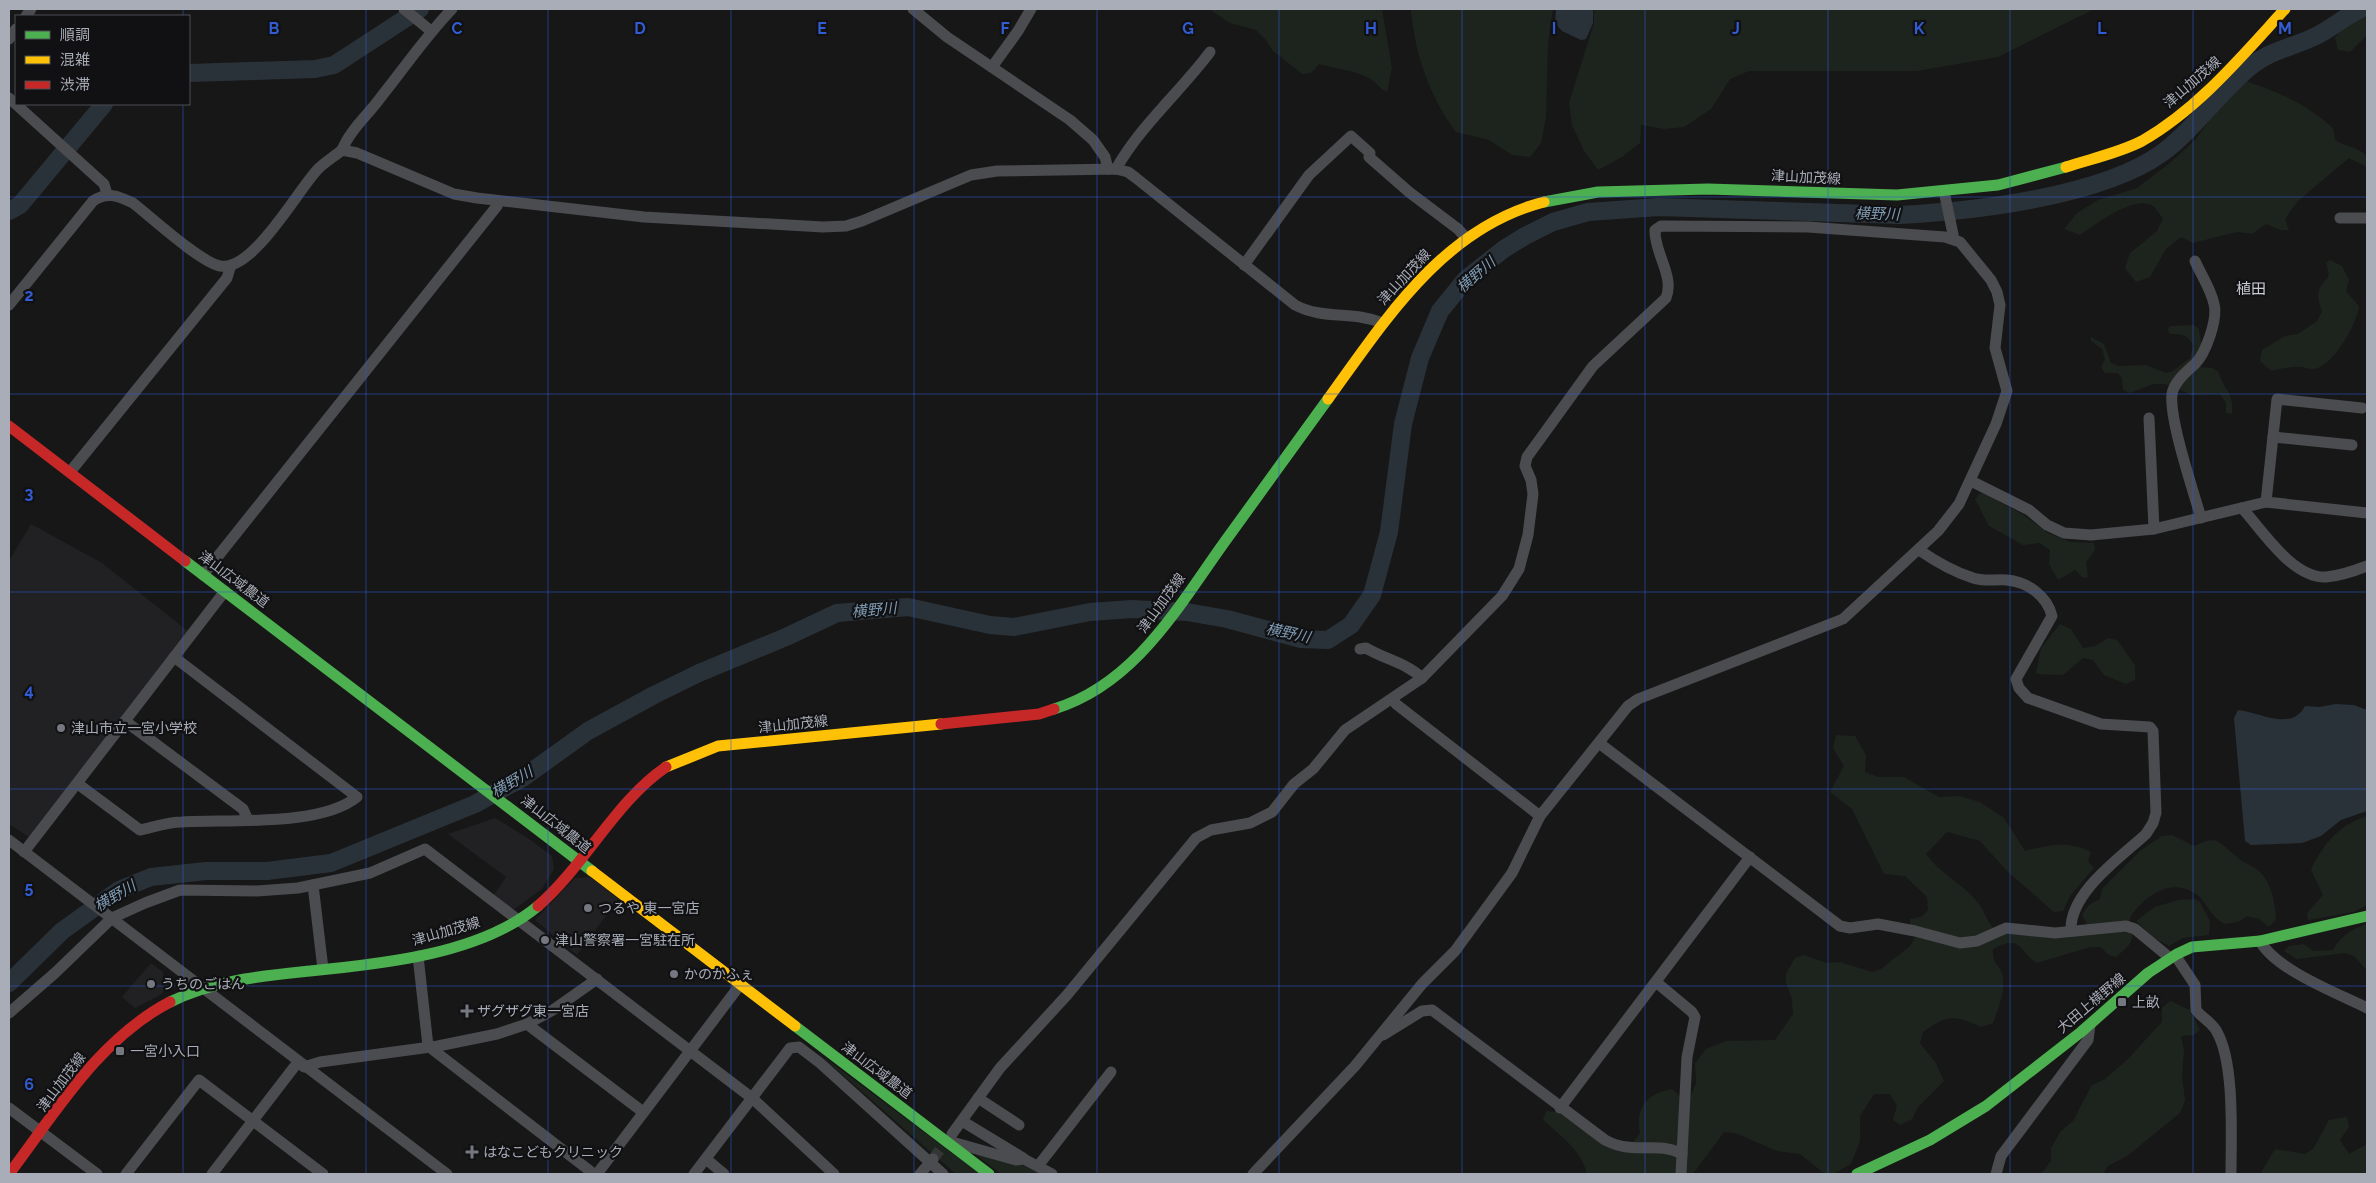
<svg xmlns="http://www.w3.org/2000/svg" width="2376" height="1183" font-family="Raleway,'Noto Sans JP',sans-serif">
  <rect width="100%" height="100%" fill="#171717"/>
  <g fill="#212123">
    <path d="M31,524L102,563L189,632L29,837L9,824V561Z"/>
    <path d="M495,818L528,838L552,856L554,869L542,889L513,910L493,896L506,877L448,834Z"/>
    <path d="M590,877L618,899L577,955L535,920L575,878Z"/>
    <path d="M151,963L163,972L165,990L160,995L135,1008L122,997Z"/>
  </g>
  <g fill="#1d241e">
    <path d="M1209,9H1382L1392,68L1387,92C1380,89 1378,84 1372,80C1357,70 1336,69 1319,64L1311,73L1302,74L1272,50L1266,40L1256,30L1230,23Z"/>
    <path d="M1411,9H1553L1548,43L1546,118L1541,143L1530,157L1512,155L1489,140L1456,132C1430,98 1414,51 1411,9Z"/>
    <path d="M1594,9H2094L1998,57L1917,71H1749L1730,79L1711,109L1684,127L1664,129L1641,125L1640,143L1622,157L1598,170L1584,151L1572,125L1569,103L1594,23Z"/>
    <path d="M2367,17V35L2350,52L2338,50L2335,38C2345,26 2352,18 2367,17Z"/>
    <path d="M2245,81C2281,93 2305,103 2333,128L2335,140C2346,147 2358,147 2367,156V167L2349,158L2298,201L2285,219L2289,230H2280L2266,224L2252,234L2237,232L2193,243L2181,237L2166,249L2150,277L2136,282L2125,268L2130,253L2157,231L2163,218C2160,215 2156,209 2153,206C2134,194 2095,225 2080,235L2064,229L2077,213L2098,200L2137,188L2171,162L2196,139L2216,111Z"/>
    <path d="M2330,260L2342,266L2349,280L2346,291L2359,306C2358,322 2332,369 2313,369C2309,370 2305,367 2302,367C2292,366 2280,369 2271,371L2260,361L2262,350L2285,336L2298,334L2317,321L2322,312C2320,304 2316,296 2320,288C2327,275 2332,281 2326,263Z"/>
    <path d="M2194,325L2199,329L2201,343L2197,367L2212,368L2218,371C2224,391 2234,391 2232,414L2226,413V403L2220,394L2192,395L2165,384H2153L2130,393L2123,390L2122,379L2118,373H2105L2101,367L2105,359L2102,349L2091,341V337L2104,344L2111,363L2119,366L2146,365L2166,373L2173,371L2190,358L2193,345C2187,334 2182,334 2170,334L2167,329L2171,326Z"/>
    <path d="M1981,492L2022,514L2048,533L2070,542L2094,543L2095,550L2086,562L2088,577L2083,578L2075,570L2058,580L2049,564L2050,550L2039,543L2023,545L1989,526L1975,499Z"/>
    <path d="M2060,624L2071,629L2083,648L2095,646L2108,638L2117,640L2135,665V680L2126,684L2104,675L2093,660L2083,658L2063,675L2036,674L2041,648Z"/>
    <path d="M1836,735L1855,736L1866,755L1865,772L1878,777H1904L1939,797L1959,796L1980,802L2004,818L2025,851C2047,845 2070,840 2091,852L2088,861L2094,868L2070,896L2063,911L2054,912L2008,872L1980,841L1947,832L1926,854C1940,874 1964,884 1979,904C1984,911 1992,932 2000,933C2005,934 2011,932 2016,933C2043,937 2060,943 2087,932V924L2082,914L2089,905L2100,899L2102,889L2141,850L2162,836L2172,835L2194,846C2218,834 2218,842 2237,857C2243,863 2254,866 2260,872C2272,884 2275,903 2276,919L2269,927L2259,919L2247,916L2238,922L2225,924C2208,915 2209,904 2196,894C2176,880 2155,890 2140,905C2136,909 2130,915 2130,921C2129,924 2131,929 2132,932C2134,944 2124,950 2116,957L2109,955L2100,947H2090L2037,963C2019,953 2023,933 1993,949C1992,965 2001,965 2003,977C2005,993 1998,1009 1993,1023L1981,1027C1954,1015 1948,1014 1923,1032L1920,1043L1936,1063L1944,1081L1918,1107L1912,1119L1900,1125L1893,1120L1897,1106L1890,1094H1874L1860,1116V1141L1851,1164L1833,1174H1825L1800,1154L1777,1151L1735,1133L1724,1132L1693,1174H1587C1582,1151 1560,1135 1543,1120L1546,1111L1558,1112L1605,1146L1632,1144L1640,1133C1635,1107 1648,1093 1672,1089L1680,1096L1690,1097L1696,1084L1695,1063L1706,1049L1726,1041L1775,1040L1793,1014L1792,999L1786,983V974L1795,958L1804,955L1827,963L1840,962L1872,972L1881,969L1909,947L1916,936L1910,926V919L1921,917L1928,910L1927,897L1905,876L1884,874L1852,809L1830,792L1844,766L1833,748Z"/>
    <path d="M2367,816V905L2354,912L2308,920L2307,913L2323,895L2311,870C2323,844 2340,824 2367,816Z"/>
    <path d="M2194,899L2199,901L2210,921L2209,935L2183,938L2169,946L2154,938L2136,921L2155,907L2178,900Z"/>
    <path d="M2367,924V971L2354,956L2345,953L2297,959L2284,951L2289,946L2304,944L2313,951L2333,950C2342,935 2350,930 2367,924Z"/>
    <path d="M2170,1001L2190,1010L2200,1030L2194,1035L2181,1036L2184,1051L2182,1076L2185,1100L2180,1113L2127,1156L2108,1166L2103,1174H2041L2051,1161V1148L2061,1131L2073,1121L2092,1085L2105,1079L2127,1060L2162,1022V1008Z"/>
    <path d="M818,1053L980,1174H956Z"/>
    <path d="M2347,1117L2349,1127L2340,1140L2349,1154L2367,1144V1174H2260L2275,1149L2305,1154L2313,1149L2329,1120Z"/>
    <path d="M971,1151C996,1158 1023,1162 1044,1174H1001Z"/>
  </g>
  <g fill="#2a3239">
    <path d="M1556,9H1593V23L1586,39L1581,40L1562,31L1555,23Z"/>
    <path d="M2336,704L2354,705L2367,710V811L2341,820L2321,836L2302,843L2251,845L2245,841L2234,718L2238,710C2259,712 2292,732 2305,706L2319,707Z"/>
  </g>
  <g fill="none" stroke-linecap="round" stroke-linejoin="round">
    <g stroke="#2a3239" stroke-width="18">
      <path d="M189,73L315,69L334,65L420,9"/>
      <path d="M9,211L20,205L104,104"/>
      <path d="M9,983L62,931L119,890L151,877L206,871H267L331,863L475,804L524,777L588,731L654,695L699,673L786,637L837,613L908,607L990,625L1014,627L1090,612L1132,609L1187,612L1227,619L1301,639L1328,640L1351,625L1372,595L1389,532L1403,424L1420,358L1440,311L1466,279L1504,249L1525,236L1553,222L1588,212L1659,207L1899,215C1973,211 2101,197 2162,153C2192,131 2215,98 2243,73C2269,49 2287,50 2316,36C2333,28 2345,16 2361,9"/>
    </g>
    <path stroke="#343537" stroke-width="11" stroke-dasharray="11 5.5" stroke-linecap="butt" d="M933,1159L950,1136"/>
    <g stroke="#4b4c50" stroke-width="11">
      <path d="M404,9L431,31"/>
      <path d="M913,9L947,37L1070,120L1093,140L1105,157L1108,169"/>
      <path d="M26,16L31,9"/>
      <path d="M9,39L16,29"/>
      <path d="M992,67L1018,31L1031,9"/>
      <path d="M9,98L104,184L107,194"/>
      <path d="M342,150C350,130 368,115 381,97C405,67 426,36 452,9"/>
      <path d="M1116,169C1141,125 1180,92 1210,52"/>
      <path d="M1944,191L1954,239"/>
      <path d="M2340,218H2367"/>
      <path d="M2195,261C2201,275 2211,289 2214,304C2218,319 2206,353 2195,364C2186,372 2174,382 2172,394C2169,419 2193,490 2201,518"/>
      <path d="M1244,265L1309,175L1351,136L1370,153L1369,157L1409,192L1458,229L1466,238"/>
      <path d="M9,305L93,201C107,191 118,196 133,203C151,217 200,262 220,266C253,272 297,191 318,169C325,162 335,156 342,150L357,153L454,194L477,198L644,217L823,227L846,226L862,221L971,175L997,171L1116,169L1128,172L1136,178L1295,305C1323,320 1354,311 1383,323"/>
      <path d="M2149,418L2154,529"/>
      <path d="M2273,437L2352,445"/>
      <path d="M70,472L227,278L231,265"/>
      <path d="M1971,481L2029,510L2047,525L2064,533L2091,535L2154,529L2266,502L2367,513"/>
      <path d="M2266,502L2277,399L2362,408"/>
      <path d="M2242,508C2263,531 2292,578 2326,577C2340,576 2354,571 2367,566"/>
      <path d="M1919,550C1935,561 1954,572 1973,578C1985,582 1996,579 2007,580C2028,582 2047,596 2052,616L2016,679L2019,688L2028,698L2101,724L2150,727L2153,731L2156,813L2153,823L2146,834C2120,858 2069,893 2071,931"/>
      <path d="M203,575L497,206L499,201"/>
      <path d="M1360,649L1366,648C1384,659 1407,663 1422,678"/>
      <path d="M1393,699L1396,704L1540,816"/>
      <path d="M125,721L243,809L248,820"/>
      <path d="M1599,743L1840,926L1850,928L1878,924L1915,931L1960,943L1977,941L2006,928L2055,933L2126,926L2135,929L2170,958"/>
      <path d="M78,784L140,830C154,827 168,822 182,822C229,819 320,827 357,797L174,657"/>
      <path d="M9,840L447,1174"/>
      <path d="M24,852L225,591"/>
      <path d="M313,885L323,969"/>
      <path d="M2260,941C2276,970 2337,993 2367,1008"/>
      <path d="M2175,955L2195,985L2196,1010C2202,1018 2213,1023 2217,1032C2235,1064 2231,1137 2231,1174"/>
      <path d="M418,956L428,1046L594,1174"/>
      <path d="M1656,982L1692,1012L1695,1017L1687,1057L1681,1174"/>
      <path d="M9,1013L55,973L112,918L145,903L180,890L257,891L298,888L370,873L425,849L752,1098L834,1174"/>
      <path d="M527,1024L643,1112"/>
      <path d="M1383,1035L1422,1011L1432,1010L1605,1140C1635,1156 1656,1140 1682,1154"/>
      <path d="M304,1067L320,1062L438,1046L497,1034L527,1024L553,1010L597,979"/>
      <path d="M978,1098L1019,1125"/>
      <path d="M9,1108L97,1174"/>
      <path d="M1560,1108L1750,857"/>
      <path d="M962,1121L1023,1158"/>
      <path d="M952,1134L1000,1068L1067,995L1196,838L1211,830L1250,823L1272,812L1294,784L1313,769L1345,730L1422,678L1502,596L1519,569L1528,535L1533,494L1531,480L1525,466L1527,457L1593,366L1666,298C1675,276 1654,253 1655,230L1661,226L1808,227L1945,237L1960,242L1991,280L1997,292L2000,305L1995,348L2007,391L1996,424L1959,504L1938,531L1843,619L1638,699L1628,706L1540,816L1512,873L1455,951L1422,984L1355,1066L1253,1174"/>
      <path d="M952,1142L1016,1160L1024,1159L1052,1174"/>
      <path d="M706,1159L724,1174"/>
      <path d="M1038,1166L1111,1072"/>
      <path d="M126,1174L199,1080L323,1174"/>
      <path d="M212,1174L298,1062"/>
      <path d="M597,1174L740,985"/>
      <path d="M694,1174L790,1048L799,1047L820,1063L943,1174"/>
      <path d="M920,1174L933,1159"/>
      <path d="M1996,1174L2001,1156L2088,1040L2090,1025"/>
    </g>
    <g stroke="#4caf50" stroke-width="11">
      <path d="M1544,202L1598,192L1708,189L1897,195L1998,185L2066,167"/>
      <path d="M185,561L592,871"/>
      <path d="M1054,709C1136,684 1179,605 1226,540C1260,493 1294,446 1328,399"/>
      <path d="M170,1002C214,980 262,976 310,971C382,964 481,954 538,906"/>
      <path d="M795,1026L989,1174"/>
      <path d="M1857,1174L1930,1140L1986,1106L2081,1032L2148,973L2177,954L2192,947L2260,941L2367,916"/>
    </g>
    <g stroke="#ffc107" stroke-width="11">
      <path d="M2066,167C2090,159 2119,153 2142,141C2198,109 2242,56 2285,9"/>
      <path d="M1328,399C1386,319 1443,228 1544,202"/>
      <path d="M666,767L718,746L941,724"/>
      <path d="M592,871L795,1026"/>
    </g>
    <g stroke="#c62828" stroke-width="11">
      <path d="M9,426L185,561"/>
      <path d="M941,724L1039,714L1054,709"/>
      <path d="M538,906C585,865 616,801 666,767"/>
      <path d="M9,1174C56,1112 99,1039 170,1002"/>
    </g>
  </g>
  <path fill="none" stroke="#325cd3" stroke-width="1" stroke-opacity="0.55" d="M183,9V16M366,9V1174M548,9V1174M731,9V1174M914,9V1174M1097,9V1174M1279,9V1174M1462,9V1174M1645,9V1174M1828,9V1174M2010,9V1174M2193,9V1174M183,104V1174M9,197H2367M9,394H2367M9,592H2367M9,789H2367M9,986H2367"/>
  <g fill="#757880" stroke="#111113" stroke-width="2">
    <circle cx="61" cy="728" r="5"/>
    <circle cx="588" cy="908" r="5"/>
    <circle cx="545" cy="940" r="5"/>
    <circle cx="674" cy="974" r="5"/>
    <circle cx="151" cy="984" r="5"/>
    <rect x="2117" y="997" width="10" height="10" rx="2.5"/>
    <path d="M464.5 1003.5h5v5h5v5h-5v5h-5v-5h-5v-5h5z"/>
    <rect x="115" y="1046" width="10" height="10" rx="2.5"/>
    <path d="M469.5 1144.5h5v5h5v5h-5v5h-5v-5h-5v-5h5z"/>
  </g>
  <g text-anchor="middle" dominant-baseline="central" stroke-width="4.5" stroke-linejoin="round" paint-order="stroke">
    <g font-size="14" fill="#a8adb8" stroke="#111113">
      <text transform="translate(2192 82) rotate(-41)">津山加茂線</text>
      <text transform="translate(1806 177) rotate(3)">津山加茂線</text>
      <text transform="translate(1404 277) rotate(-47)">津山加茂線</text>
      <text transform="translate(234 579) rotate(37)">津山広域農道</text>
      <text transform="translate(1161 603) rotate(-54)">津山加茂線</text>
      <text transform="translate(793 724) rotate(-6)">津山加茂線</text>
      <text transform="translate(556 824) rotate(38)">津山広域農道</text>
      <text transform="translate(446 931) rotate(-16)">津山加茂線</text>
      <text transform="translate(2091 1003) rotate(-40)">大田上横野線</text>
      <text transform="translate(877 1070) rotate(37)">津山広域農道</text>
      <text transform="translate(61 1082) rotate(-53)">津山加茂線</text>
    </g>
    <g font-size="14" fill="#a8adb8" stroke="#111113" text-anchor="start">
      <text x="71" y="728">津山市立一宮小学校</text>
      <text x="598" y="908">つるや 東一宮店</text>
      <text x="555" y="940">津山警察署一宮駐在所</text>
      <text x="684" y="974">かのかふぇ</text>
      <text x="161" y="984">うちのごはん</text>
      <text x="2132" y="1002">上畝</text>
      <text x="477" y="1011">ザグザグ東一宮店</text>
      <text x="130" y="1051">一宮小入口</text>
      <text x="483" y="1152">はなこどもクリニック</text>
    </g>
    <g font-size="15" font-style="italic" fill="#7f9bb3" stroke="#111113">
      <text transform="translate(1877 214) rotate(1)">横野川</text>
      <text transform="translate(1476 275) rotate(-41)">横野川</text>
      <text transform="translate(874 610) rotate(-5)">横野川</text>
      <text transform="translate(1288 633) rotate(12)">横野川</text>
      <text transform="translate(512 782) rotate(-31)">横野川</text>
      <text transform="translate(115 896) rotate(-31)">横野川</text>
    </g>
    <g font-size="15" fill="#c9ccd4" stroke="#111113">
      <text x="2251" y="289">植田</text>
    </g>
  </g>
  <g font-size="16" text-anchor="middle" font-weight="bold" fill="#325cd3" stroke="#111113" stroke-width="4.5" stroke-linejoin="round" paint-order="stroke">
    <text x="274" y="34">B</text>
    <text x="457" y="34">C</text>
    <text x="640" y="34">D</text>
    <text x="822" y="34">E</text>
    <text x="1005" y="34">F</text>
    <text x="1188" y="34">G</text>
    <text x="1371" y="34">H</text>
    <text x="1554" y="34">I</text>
    <text x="1736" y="34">J</text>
    <text x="1919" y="34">K</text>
    <text x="2102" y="34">L</text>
    <text x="2285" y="34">M</text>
    <text x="29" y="301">2</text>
    <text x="29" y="499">3</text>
    <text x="29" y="696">4</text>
    <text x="29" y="893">5</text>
    <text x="29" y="1090">6</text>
  </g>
  <rect width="2376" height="1183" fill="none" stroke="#a8adb8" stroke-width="20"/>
  <rect x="15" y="15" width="175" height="90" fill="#111113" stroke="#4d4f55"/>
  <rect x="25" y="31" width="25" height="8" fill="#4caf50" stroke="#4d4f55"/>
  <text x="60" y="40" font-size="15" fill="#a8adb8">順調</text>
  <rect x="25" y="56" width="25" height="8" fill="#ffc107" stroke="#4d4f55"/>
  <text x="60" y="65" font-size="15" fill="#a8adb8">混雑</text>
  <rect x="25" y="81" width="25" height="8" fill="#c62828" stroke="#4d4f55"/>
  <text x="60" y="90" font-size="15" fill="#a8adb8">渋滞</text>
</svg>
